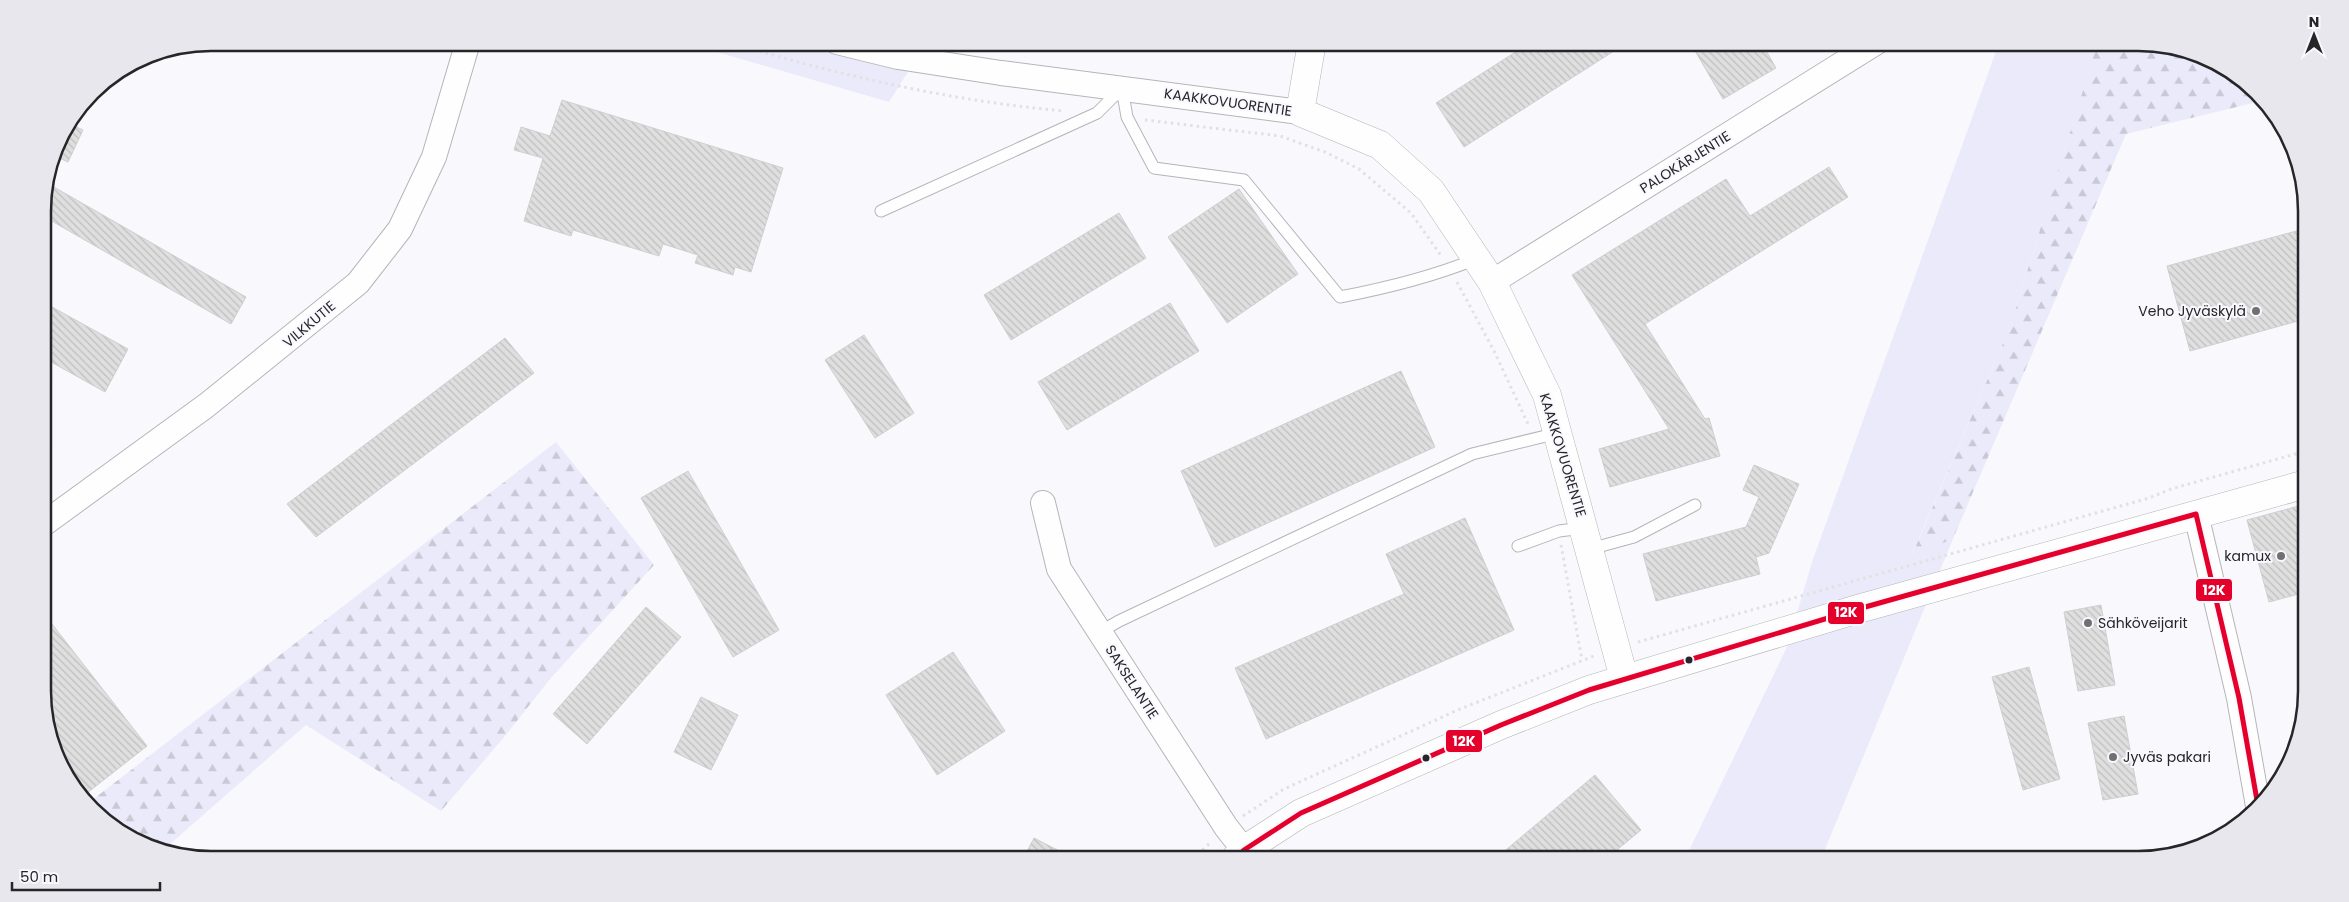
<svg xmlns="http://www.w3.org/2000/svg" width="2349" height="902" font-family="Poppins,sans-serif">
  <defs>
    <pattern id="forest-firs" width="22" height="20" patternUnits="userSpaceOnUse" patternTransform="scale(1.25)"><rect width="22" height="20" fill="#eaeafa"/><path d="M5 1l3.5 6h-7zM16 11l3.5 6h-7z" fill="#c9c9d6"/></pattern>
    <pattern id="building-back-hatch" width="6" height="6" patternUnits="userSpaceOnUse" patternTransform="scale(1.25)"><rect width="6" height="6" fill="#dfdfe0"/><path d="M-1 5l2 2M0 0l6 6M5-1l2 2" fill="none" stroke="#bfbfc0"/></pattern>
  </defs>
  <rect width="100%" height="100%" fill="#f9f9fd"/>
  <g fill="#eaeafa">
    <path d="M686,43H926L889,102Z"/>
    <path d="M1999,43H2098L2010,327L1912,554L1953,539L1821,859H1685L1787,647L1812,562Z"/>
  </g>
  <g fill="url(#forest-firs)">
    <path d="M2098,42L2138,43L2192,51L2265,100L2126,134L1953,539L1912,555L2010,327Z"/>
    <path d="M556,442L654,565L550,679L505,736L441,811L306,725L162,851H157L87,804Z"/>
  </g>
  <g fill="url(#building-back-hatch)" stroke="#cfcfcf">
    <path d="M1531,42H1628L1464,147L1436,103Z"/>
    <path d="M1690,42H1761L1776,68L1723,99Z"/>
    <path d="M562,100L783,168L751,272L735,267L733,275L695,263L698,255L663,244L659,256L573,230L571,236L524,221L543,158L514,150L521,127L550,136Z"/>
    <path d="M70,124L83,130L68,162L55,156L60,137Z"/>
    <path d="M1829,167L1848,197L1645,324L1705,419L1709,418L1720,456L1610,487L1599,449L1669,429L1572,275L1726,179L1750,216Z"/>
    <path d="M47,183L246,297L231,324L43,216V200Z"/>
    <path d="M1239,189L1298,274L1227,323L1168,237Z"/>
    <path d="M1119,213L1146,258L1011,340L984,295Z"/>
    <path d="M2300,230L2305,249V319L2190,351L2167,266Z"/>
    <path d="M43,302L128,349L105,392L44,358Z"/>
    <path d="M1170,303L1199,351L1067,430L1038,382Z"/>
    <path d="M864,335L914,413L875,438L825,360Z"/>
    <path d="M505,338L534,373L316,537L287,504Z"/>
    <path d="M1401,371L1435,447L1215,547L1181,471Z"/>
    <path d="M1754,465L1799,484L1769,553L1756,557L1760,574L1656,601L1643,554L1746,527L1759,497L1743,490Z"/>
    <path d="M688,471L779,630L733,657L641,498Z"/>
    <path d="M2306,504V592L2269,602L2247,520Z"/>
    <path d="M1465,518L1514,630L1266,739L1235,668L1404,594L1386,554Z"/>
    <path d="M2101,605L2115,685L2078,691L2064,612Z"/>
    <path d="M646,607L681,637L587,744L553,714Z"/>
    <path d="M45,615L147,746L82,797L46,723Z"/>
    <path d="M953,652L1005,731L937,775L886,695Z"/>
    <path d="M2029,667L2060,779L2023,790L1992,677Z"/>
    <path d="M701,697L738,715L711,770L674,752Z"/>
    <path d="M2124,716L2138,794L2103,800L2088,723Z"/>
    <path d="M1595,775L1641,830L1606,859H1495Z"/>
    <path d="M1034,838L1075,859H1023Z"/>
  </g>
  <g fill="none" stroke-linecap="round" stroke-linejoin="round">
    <g stroke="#b5b5b9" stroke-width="13">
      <g id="lane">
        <path d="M1122,88L1127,117L1154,168L1244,180L1340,297C1387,288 1432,277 1476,259"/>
        <path d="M881,211L1097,113L1121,89"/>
        <path d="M1518,546L1559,531L1583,528"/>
        <path d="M1590,549L1634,537L1695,505"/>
        <path d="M1100,632L1119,621L1472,454L1558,433"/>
      </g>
    </g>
    <g stroke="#b5b5b9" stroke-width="26">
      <g id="street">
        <path d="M837,42L898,57L1001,73L1300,112"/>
        <path d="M1492,282L1877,42"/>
        <path d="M1043,503L1059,569L1226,827L1244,850"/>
        <path d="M2196,514L2239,698L2258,806"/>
        <path d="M45,523L207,405L358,283L400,229L434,157L468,42"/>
      </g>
    </g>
    <g stroke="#b5b5b9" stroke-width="29">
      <g id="secondary">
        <path d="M1312,42L1300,112L1380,145L1431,191L1492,282L1547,395L1624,678"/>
        <path d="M1235,859L1244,850L1301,813L1501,725L1589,690L1858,609L2306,484"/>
      </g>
    </g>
    <g stroke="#e1e1e2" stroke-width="3" stroke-dasharray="2.5 4" stroke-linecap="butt">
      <path d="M728,42C838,75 950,101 1065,111"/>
      <path d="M1145,120L1280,136L1325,152L1359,169L1411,213L1442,257"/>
      <path d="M1457,282L1494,351L1529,426"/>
      <path d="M1561,545L1582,660"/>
      <path d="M1638,642L2149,498L2171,489L2306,451"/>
      <path d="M1243,816L1284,789L1460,709L1594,656"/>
      <path d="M1193,859L1211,842"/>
    </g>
    <use href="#lane" stroke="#fefeff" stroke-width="11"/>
    <use href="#street" stroke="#fefeff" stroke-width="24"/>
    <use href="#secondary" stroke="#fefeff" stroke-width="28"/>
    <g stroke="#f8f8fe" stroke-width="9">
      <path id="bus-1" d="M1235,859L1244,850L1301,813L1501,725L1589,690L1858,609L2196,514L2239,698L2258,806"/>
    </g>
    <use href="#bus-1" stroke="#e4002b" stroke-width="5"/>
  </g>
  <g fill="#707073" stroke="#f8f8fe" stroke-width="2">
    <circle cx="2256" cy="311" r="5"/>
    <circle cx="2281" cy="556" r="5"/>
    <circle cx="2088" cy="623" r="5"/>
    <circle cx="2113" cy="757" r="5"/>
  </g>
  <g fill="#262629" stroke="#f8f8fe" stroke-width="2">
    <circle cx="1689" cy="660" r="4.5"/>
    <circle cx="1426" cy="758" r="4.5"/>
  </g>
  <g text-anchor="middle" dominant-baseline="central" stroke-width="4" stroke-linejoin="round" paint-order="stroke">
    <g font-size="14" fill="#262629" stroke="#f8f8fe">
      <text transform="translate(1228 102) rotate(8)">KAAKKOVUORENTIE</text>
      <text transform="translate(1685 162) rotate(-32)">PALOKÄRJENTIE</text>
      <text transform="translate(309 324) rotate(-40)">VILKKUTIE</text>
      <text transform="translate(1563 455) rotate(73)">KAAKKOVUORENTIE</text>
      <text transform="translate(1132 682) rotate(57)">SAKSELANTIE</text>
    </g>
    <g font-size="14" fill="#262629" stroke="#f8f8fe" text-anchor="end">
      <text x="2246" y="311">Veho Jyväskylä</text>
      <text x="2271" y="556">kamux</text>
      <text x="2098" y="623" text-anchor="start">Sähköveijarit</text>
      <text x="2123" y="757" text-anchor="start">Jyväs pakari</text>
    </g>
  </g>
  <path d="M0 0H2349V902H0ZM211 51H2138A160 160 0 0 1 2298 211V691A160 160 0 0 1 2138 851H211A160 160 0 0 1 51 691V211A160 160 0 0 1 211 51Z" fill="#e7e7ed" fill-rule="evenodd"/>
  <path fill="none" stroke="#262629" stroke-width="2.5" d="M211 51H2138A160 160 0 0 1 2298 211V691A160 160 0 0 1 2138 851H211A160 160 0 0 1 51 691V211A160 160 0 0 1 211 51Z"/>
  <g stroke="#f8f8fe" stroke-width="2">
    <rect x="2195" y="578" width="38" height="24" rx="5" fill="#e4002b"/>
    <rect x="1827" y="601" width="38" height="24" rx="5" fill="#e4002b"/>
    <rect x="1445" y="729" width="38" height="24" rx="5" fill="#e4002b"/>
  </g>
  <g font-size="14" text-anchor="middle" font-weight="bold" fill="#fff">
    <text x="2214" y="595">12K</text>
    <text x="1846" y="617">12K</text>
    <text x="1464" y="746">12K</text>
  </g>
  <g transform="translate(2314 35)" stroke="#f8f8fe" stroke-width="4" paint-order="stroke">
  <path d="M0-4L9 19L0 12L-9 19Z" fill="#262629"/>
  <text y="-8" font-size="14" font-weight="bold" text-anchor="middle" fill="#262629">N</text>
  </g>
  <path d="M12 882v8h148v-8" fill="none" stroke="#262629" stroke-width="2.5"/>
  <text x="20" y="882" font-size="15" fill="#262629" stroke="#f8f8fe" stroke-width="4" paint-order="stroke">50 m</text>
</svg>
